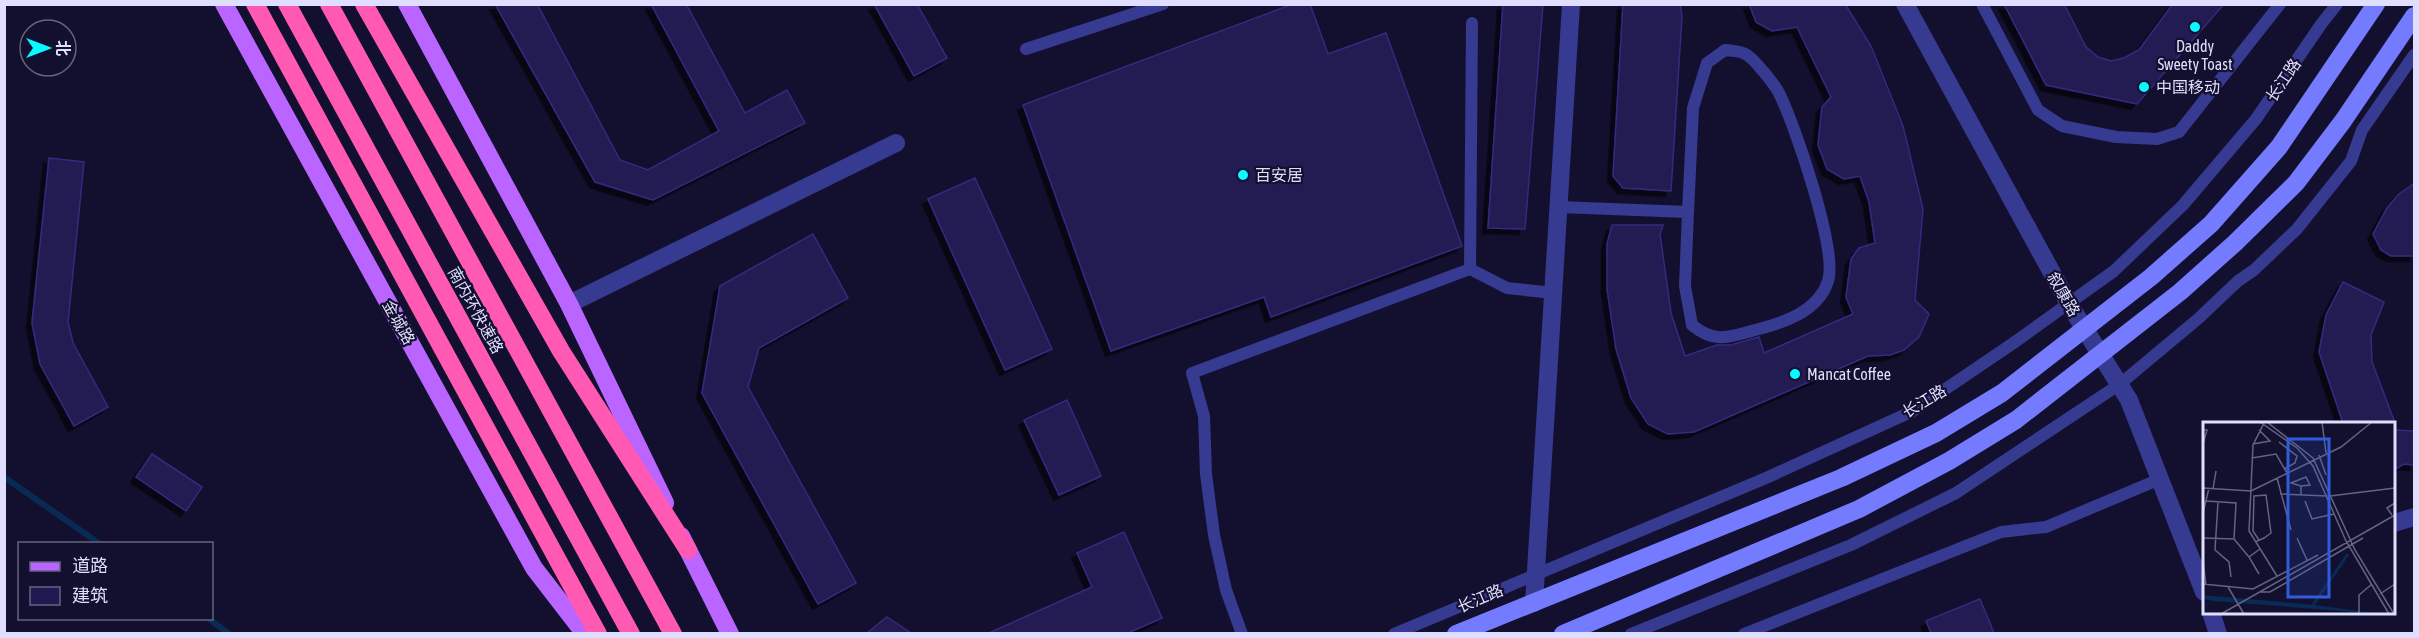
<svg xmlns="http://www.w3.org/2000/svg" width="2419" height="638" font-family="'Asap Condensed','Noto Sans SC',sans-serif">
  <defs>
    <filter id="shadow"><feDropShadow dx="-5.5" dy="5.5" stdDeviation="0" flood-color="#0009"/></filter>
  </defs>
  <rect width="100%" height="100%" fill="#13102f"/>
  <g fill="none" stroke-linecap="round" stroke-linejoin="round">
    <g stroke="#092a54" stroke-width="6">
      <path d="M4,477L100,544"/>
      <path d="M208,618L229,634"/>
    </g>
  </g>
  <g fill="#211a52" stroke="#352a7f" stroke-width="1.5" filter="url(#shadow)">
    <path d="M495,4H537L620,160L648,170L719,131L651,4H686L745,113L787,90L805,123L653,200L595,182Z"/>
    <path d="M874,4H917L947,58L914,76Z"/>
    <path d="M1293,4H1310L1328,54L1386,33L1462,246L1271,317L1264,297L1111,351L1023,105Z"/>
    <path d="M1503,4H1543L1525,229L1488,228Z"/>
    <path d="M1623,4H1680L1682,16L1671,191L1623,188L1613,176Z"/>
    <path d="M1749,4H1845L1871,46L1903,126L1923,209L1915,300L1929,314L1919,337L1904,350L1890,355L1868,356L1694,432L1668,434L1648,424L1631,398L1616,349L1607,289V244L1612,225H1663L1660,234L1671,313L1685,356L1717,345H1731L1759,337L1764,353L1853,314L1846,297L1851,259L1859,248L1875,243L1869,202L1860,176L1844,179L1827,169L1818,145L1822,107L1831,97L1797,27L1772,31L1756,22Z"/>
    <path d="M2004,4H2064L2086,47L2098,57L2111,61L2124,58L2139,50L2173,4H2224L2137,104L2046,85Z"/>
    <path d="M49,158L84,162L68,322L73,343L108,407L74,426L40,364L32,323Z"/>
    <path d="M975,178L1052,349L1005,370L928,199Z"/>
    <path d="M2415,183V256H2391L2381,250L2373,234L2387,208L2399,194Z"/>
    <path d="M813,234L848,298L759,348L748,387L856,583L818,604L702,393L720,286Z"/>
    <path d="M2343,282L2384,302L2371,335L2372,362L2395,423H2343L2319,352L2326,315Z"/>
    <path d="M1067,400L1101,476L1059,495L1024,420Z"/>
    <path d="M2394,430L2415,431V465L2404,464L2394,470Z"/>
    <path d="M152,454L202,487L186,511L136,477Z"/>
    <path d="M1124,532L1162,618L1128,633H989L1092,587L1077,553Z"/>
    <path d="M1980,599L1994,633H1931L1926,621Z"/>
    <path d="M887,617L911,633H867Z"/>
  </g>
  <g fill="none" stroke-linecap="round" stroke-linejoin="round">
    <g stroke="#373a91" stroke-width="12">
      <path d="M1982,4L2038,110L2062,126L2116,137L2157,139L2179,132L2280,4"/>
      <path d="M1472,23L1470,269L1507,288L1553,293"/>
      <path d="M1026,49L1163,4"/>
      <path d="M1559,207L1688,212L1693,108L1707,63L1725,50C1732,51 1742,51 1747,55C1755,60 1775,85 1779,93C1795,125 1838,251 1828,281C1818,312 1783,323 1755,330C1729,337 1715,344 1692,325L1685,286L1688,212"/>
      <path d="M1242,634L1226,590L1214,535L1206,474L1204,416L1192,373L1470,269"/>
      <path d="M1394,634L1766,478L1913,411L2012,344L2114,271L2183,205L2256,119L2322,23L2337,4"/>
      <path d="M1631,634L1851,545L1956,493L2120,384L2199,318L2238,281L2254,270L2297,229L2351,161L2362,130L2414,55"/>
      <path d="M1744,634L2001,532L2046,527L2160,479"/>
    </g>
    <g stroke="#373a91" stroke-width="18">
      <path d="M1905,4L2069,304L2129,400L2204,592"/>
      <path d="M569,304L896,143"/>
      <path d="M2394,523L2414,517"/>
      <path d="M1534,603L1571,4"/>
      <path d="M2211,612L2218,634"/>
    </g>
    <g stroke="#757bff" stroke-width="18">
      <path d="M1456,634L1841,478L1936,433L2002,393L2151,277L2211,224L2279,147L2376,4"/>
      <path d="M1563,634L1859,509L1949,461L2016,420L2180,292L2235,243L2296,183L2343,121L2414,16"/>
    </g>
    <g stroke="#ba65ff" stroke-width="18">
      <path d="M224,4L534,568L585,634"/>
      <path d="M407,4L569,304L665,503"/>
      <path d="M681,536L730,634"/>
    </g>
    <g stroke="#ff59b4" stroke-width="18">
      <path d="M255,4L598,634"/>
      <path d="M287,4L631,634"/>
      <path d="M329,4L673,634"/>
      <path d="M364,4L561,351L688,550"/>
    </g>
  </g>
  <g fill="#0af8ff" stroke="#13102f" stroke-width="2">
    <circle cx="2195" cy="27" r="6"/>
    <circle cx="2144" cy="87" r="6"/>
    <circle cx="1243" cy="175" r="6"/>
    <circle cx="1795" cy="374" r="6"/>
  </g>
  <g text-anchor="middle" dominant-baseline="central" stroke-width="4.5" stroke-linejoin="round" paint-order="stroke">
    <g font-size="16" fill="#dfdeff" stroke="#13102f" text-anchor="start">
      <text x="2195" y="46" text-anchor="middle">Daddy<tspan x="2195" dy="18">Sweety Toast</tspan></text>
      <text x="2156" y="87">中国移动</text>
      <text x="1255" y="175">百安居</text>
      <text x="1807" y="374">Mancat Coffee</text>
    </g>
    <g font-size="16" fill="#dfdeff" stroke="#13102f">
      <text transform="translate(2283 80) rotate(-56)">长江路</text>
      <text transform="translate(2064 294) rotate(60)">叙康路</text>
      <text transform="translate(476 310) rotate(61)">南内环快速路</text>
      <text transform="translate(399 322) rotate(61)">金城路</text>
      <text transform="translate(1924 401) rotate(-31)">长江路</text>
      <text transform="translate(1480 598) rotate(-23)">长江路</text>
    </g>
  </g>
  <g transform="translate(2203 422)">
    <rect width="192" height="192" fill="#13102f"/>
    <path d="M0,173L112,183L177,192L11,179L0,177Z" fill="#092a54"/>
    <path fill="none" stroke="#092a54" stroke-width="3" d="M110,183L145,132"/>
    <path fill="none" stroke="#656282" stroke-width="1.5" d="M57,0L94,26L110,44L143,119L186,192M64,0L110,36L152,128L191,192M119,0L123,31M60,3L50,23L46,109L74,154M0,8H4L0,22M76,20L94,34L92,41L81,47M50,22L67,19L56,8M116,33L123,53M49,36L73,32L84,51M74,56L88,108M0,66L48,69L138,25L169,0M10,67L13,49M77,72L124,74M98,73V64L88,61L103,55L107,63L98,64M127,74L192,66M102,79L109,97L131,92M15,80L12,128L26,140L28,155M0,91L6,66M189,93L184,86L192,81M0,116L31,117L33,81L3,79M94,116L104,138M31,117L46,135M52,120L61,116L68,111L63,73L51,74L50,109L56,118M0,139L3,163M56,152L46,135L57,127M0,162L50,167L115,133M25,165L41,192M56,170H67L160,116M177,172L192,162M18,192L192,93M156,192V173L169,162"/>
    <path fill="#305cdc" fill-opacity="0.15" stroke="#305cdc" stroke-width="3" d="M85,17H126V175H85Z"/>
    <rect width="192" height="192" fill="none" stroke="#dfdeff" stroke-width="3"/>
  </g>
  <rect width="2419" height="638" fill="none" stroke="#dfdeff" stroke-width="12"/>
  <rect x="18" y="542" width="195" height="78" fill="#13102f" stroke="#656282" stroke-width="1.5"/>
  <rect x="30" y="562" width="30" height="9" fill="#ba65ff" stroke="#656282" stroke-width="1.5"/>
  <text x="72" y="572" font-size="18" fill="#dfdeff">道路</text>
  <rect x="30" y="587" width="30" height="18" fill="#211a52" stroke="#656282" stroke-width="1.5"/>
  <text x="72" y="602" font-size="18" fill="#dfdeff">建筑</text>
  <g transform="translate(48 48) rotate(90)"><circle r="28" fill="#13102f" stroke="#656282" stroke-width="1.5"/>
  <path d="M0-4.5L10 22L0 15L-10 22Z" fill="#0af8ff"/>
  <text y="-9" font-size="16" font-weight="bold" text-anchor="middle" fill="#dfdeff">北</text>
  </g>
</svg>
